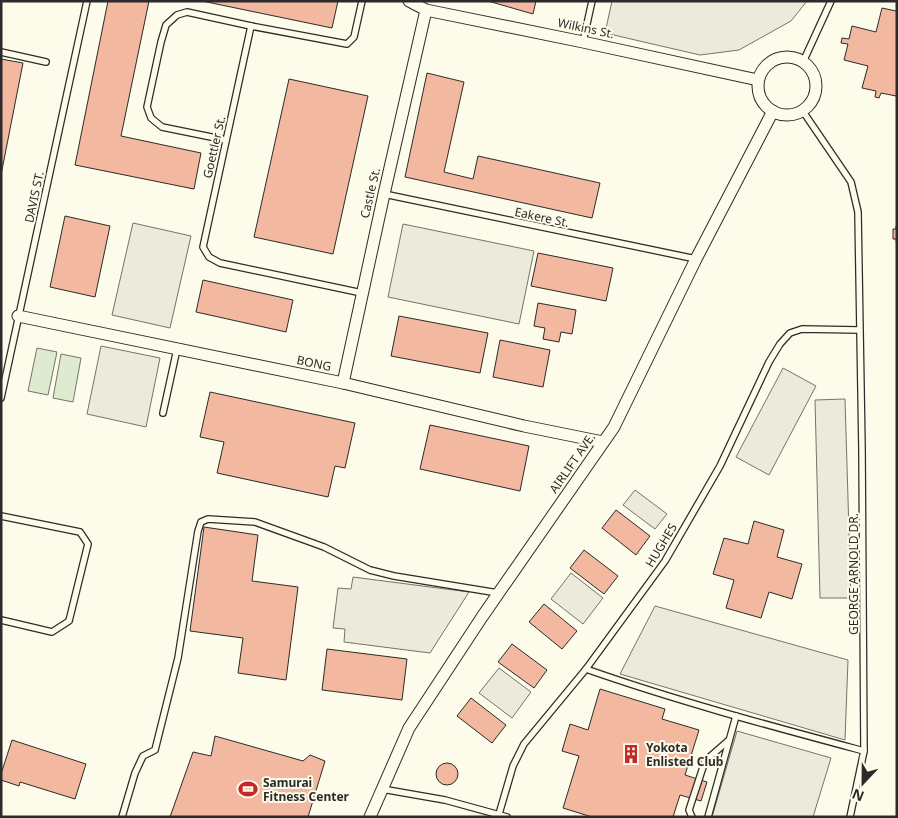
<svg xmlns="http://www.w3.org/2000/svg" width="898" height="818" font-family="'Noto Sans',sans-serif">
  <rect width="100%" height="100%" fill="#fdfbea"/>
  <g fill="#deebd1" stroke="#74746e">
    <path d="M37,348L57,352L48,395L28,391Z"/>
    <path d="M61,354L81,358L73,402L53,398Z"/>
  </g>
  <g fill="#eceadb" stroke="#74746e">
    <path d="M612,1H807L791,21L739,50L700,55L605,33Z"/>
    <path d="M133,223L191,236L170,328L112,315Z"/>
    <path d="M403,224L534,251L519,324L388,297Z"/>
    <path d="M101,346L160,358L146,427L87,414Z"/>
    <path d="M783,368L816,386L769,475L736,457Z"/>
    <path d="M845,399L851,598H820L815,400Z"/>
    <path d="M635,490L667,514L655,529L623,505Z"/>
    <path d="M571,573L603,598L583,624L551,599Z"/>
    <path d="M353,577L469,592L430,653L344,642L345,629L333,628L338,588L351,589Z"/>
    <path d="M655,606L848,660L845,740L620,674Z"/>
    <path d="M499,668L531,692L512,718L479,693Z"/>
    <path d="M737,731L831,758L813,817H712Z"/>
  </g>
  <g fill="#f2b8a0" stroke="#2b2b2b">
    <path d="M108,1H149L121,136L201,153L194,189L75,165Z"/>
    <path d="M202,1H338L332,28Z"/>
    <path d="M488,1H536L533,14Z"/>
    <path d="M882,8L896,11L897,8V94L896,96L881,93L879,98L875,97L876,91L862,88L868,66L844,60L848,44L841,43L842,38L849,39L852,26L876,32Z"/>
    <path d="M1,59L23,63L1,175Z"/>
    <path d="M427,73L464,82L444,172L473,179L478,156L600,183L592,218L405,177Z"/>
    <path d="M289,79L368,96L333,254L254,237Z"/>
    <path d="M65,216L110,226L95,297L50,287Z"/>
    <path d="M896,226H897V249L896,239H893V229H896Z"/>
    <path d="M538,253L613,268L606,301L531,286Z"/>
    <path d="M203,280L293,300L286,332L196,312Z"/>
    <path d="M538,303L576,310L572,334L561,332L559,342L543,339L545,328L534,326Z"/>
    <path d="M399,316L488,333L480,373L391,356Z"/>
    <path d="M500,340L550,350L543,387L493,377Z"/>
    <path d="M210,392L355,423L345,468L335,466L328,497L217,473L224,442L200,437Z"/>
    <path d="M430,425L529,446L520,491L420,469Z"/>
    <path d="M616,510L650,536L636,555L602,528Z"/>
    <path d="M754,521L784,530L777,557L802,564L792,599L769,592L761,618L726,608L734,580L713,574L724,538L748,544Z"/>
    <path d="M204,527L258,535L252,581L298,587L286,680L238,673L243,638L190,631Z"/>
    <path d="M584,550L618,576L604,594L570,568Z"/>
    <path d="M544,604L577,631L562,649L529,622Z"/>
    <path d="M512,644L547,670L534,688L498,662Z"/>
    <path d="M327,649L407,659L402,700L322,690Z"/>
    <path d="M600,689L665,709L662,719L699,730L685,775L707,782L701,801L680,795L673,817H592L563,808L579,756L562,751L570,724L588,730Z"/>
    <path d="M471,698L506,725L492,743L457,716Z"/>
    <path d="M215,736L303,761L310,755L325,761L308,817H170L193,752L211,756Z"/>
    <path d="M12,740L86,764L75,799L20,782L19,786L1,780V774Z"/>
    <circle cx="447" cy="774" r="11"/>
  </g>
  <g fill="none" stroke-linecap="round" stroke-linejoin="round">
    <g stroke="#2b2b2b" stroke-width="8">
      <g id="service">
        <path d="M362,1L354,37L347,44L251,26L203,247L209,257L220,263L362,293"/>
        <path d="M583,42L592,1"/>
        <path d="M1,52L46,62"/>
        <path d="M803,62L831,1"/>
        <path d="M802,110L851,182L858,212L862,449L864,751L850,817"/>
        <path d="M226,140L162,127L151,118L147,107L161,42L166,25L177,15L187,12L251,26"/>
        <path d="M384,194L696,259"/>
        <path d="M1,398L87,1"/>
        <path d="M163,413L177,349"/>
        <path d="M1,516L80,532L88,544L69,621L52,632L1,620"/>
        <path d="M586,669C677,701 771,726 864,751"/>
        <path d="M382,789L445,800L507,817"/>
        <path d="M499,814L513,766L524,744L586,669L665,561L720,466L769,362L780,344L790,333L802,329L859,330"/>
        <path d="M122,817L135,773L143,756L155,750L178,658L198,531L201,522L208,519L255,522L324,547L370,570L394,576L498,593"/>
        <path d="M692,817L689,810L705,761L729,740"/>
        <path d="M708,817L736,716"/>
      </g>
    </g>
    <g stroke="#2b2b2b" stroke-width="13">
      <g id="minor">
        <path d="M409,1L426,10L583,42L758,80"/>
        <circle cx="787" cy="86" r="29"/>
        <path d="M18,316L343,383L524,426L603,442"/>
        <path d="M343,383L384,194L426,10"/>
        <path d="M370,817L409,728L482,617L614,427L696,259L773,111"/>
      </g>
    </g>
    <use href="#service" stroke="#fdfbea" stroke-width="5.5"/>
    <use href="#minor" stroke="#fdfbea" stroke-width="11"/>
  </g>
  <defs>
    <g id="building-bare" transform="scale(1.5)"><path d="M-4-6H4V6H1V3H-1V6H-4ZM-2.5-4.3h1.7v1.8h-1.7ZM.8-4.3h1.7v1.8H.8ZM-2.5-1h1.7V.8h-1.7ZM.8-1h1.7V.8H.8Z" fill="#c62828" stroke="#fdfbea" stroke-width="2.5" paint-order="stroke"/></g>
    <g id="stadium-bare" transform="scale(1.5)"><path d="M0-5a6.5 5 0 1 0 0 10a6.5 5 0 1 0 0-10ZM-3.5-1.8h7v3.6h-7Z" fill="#c62828" stroke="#fdfbea" stroke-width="2.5" paint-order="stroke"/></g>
  </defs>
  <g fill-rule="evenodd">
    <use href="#building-bare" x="631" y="754"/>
    <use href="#stadium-bare" x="248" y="789"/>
  </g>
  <g text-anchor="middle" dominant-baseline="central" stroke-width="4" stroke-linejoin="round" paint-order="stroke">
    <g font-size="12" fill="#2b2b2b" stroke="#fdfbea">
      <text transform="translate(586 28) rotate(12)">Wilkins St.</text>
      <text transform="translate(214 147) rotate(-77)">Goettler St.</text>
      <text transform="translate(370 193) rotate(-77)">Castle St.</text>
      <text transform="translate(34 197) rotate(-78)">DAVIS ST.</text>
      <text transform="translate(542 217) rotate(12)">Eakere St.</text>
      <text transform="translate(314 363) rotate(12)">BONG</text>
      <text transform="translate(572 463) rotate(-55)">AIRLIFT AVE.</text>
      <text transform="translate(661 545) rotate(-59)">HUGHES</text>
      <text transform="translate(853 574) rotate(-90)">GEORGE ARNOLD DR.</text>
    </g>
    <g font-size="12" font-weight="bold" fill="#2b2b2b" stroke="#fdfbea" text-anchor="start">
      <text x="646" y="747">Yokota<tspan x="646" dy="14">Enlisted Club</tspan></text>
      <text x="263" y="782">Samurai<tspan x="263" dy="14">Fitness Center</tspan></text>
    </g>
  </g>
  <rect width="898" height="818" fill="none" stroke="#2b2b2b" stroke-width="5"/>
  <g transform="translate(863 783) rotate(202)" stroke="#fdfbea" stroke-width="4" paint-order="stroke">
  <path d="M0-4L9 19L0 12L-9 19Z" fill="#2b2b2b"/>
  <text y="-8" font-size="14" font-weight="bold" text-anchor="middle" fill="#2b2b2b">N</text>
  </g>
</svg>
